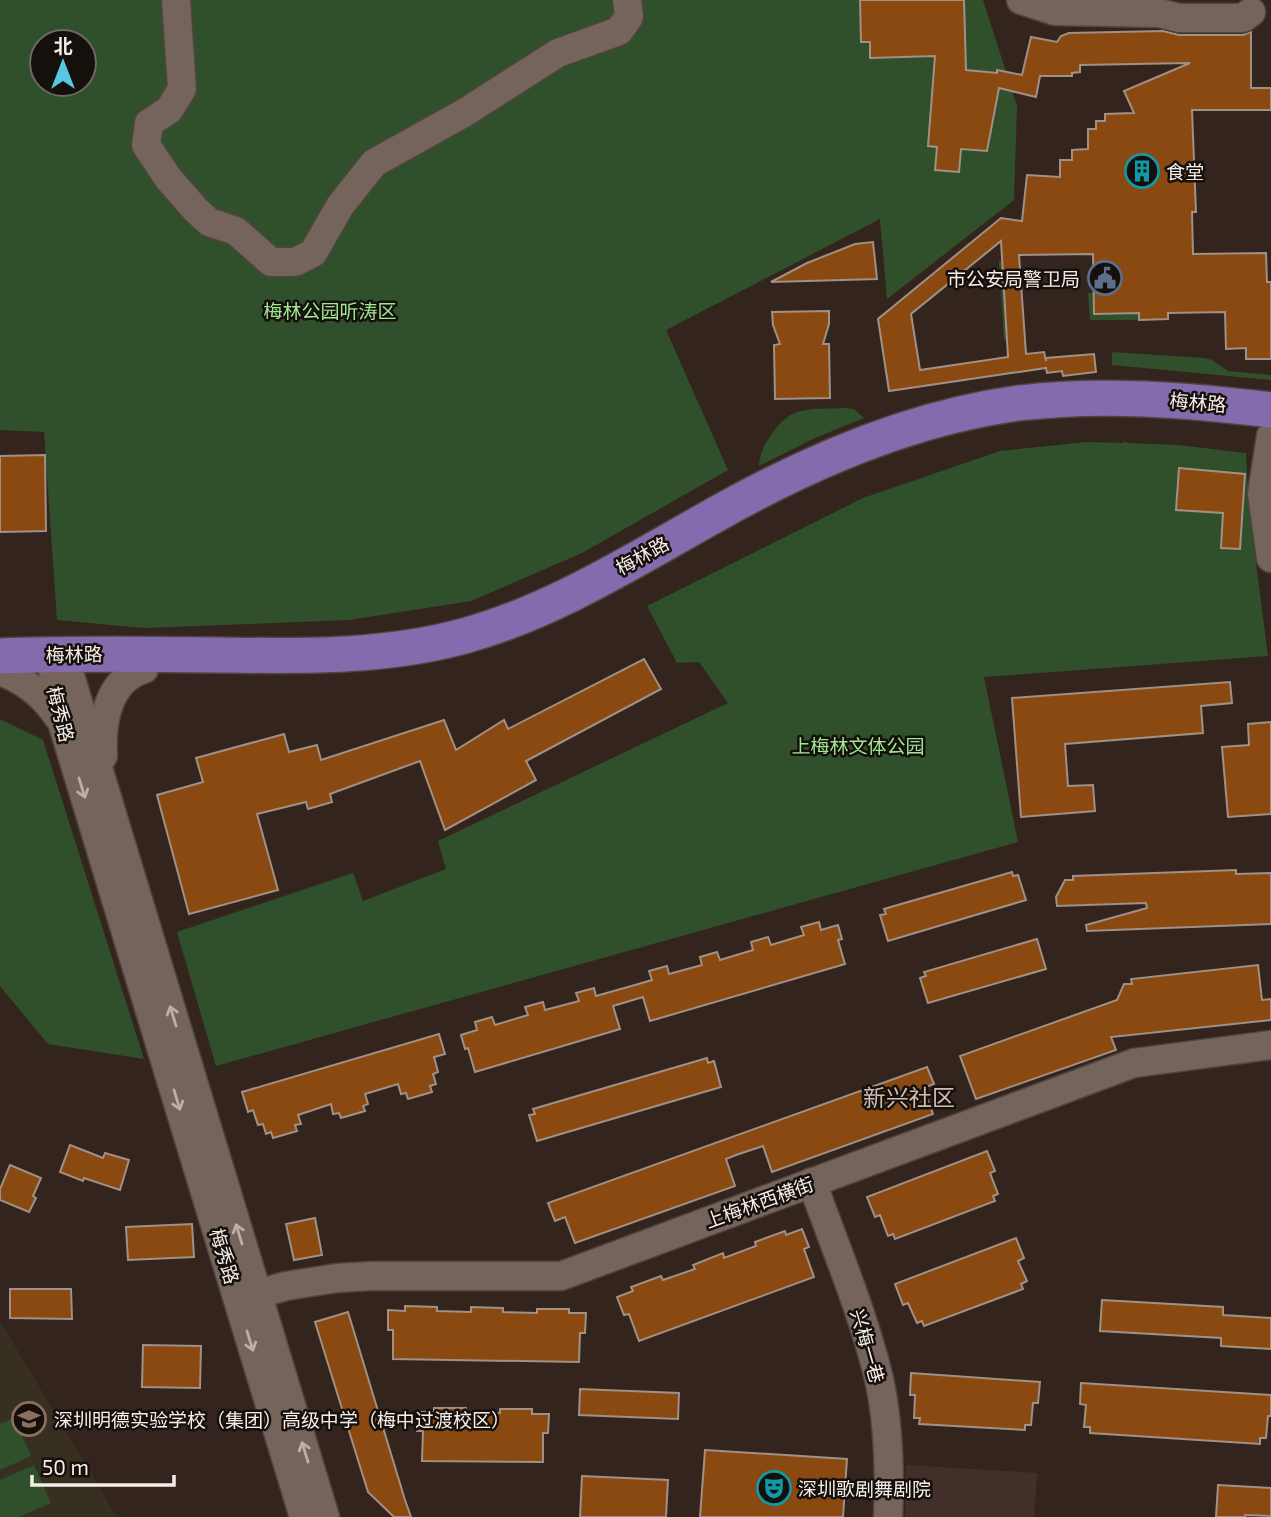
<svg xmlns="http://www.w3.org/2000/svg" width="1271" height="1517" font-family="'Exo 2','Noto Sans SC',sans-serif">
  <rect width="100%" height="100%" fill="#33251e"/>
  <path fill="#422f29" d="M906,1465L1037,1473L1034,1517H905Z"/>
  <path fill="#372f1f" d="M0,1321L117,1517H0Z"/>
  <g fill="#30502b" fill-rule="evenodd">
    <path d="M0,0H983L1017,106L1014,200L887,299L880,219L666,330L728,470L582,553L471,601L349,620L144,628L57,620L44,432L0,430ZM42,42H84V84H42Z"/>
    <path d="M999,261H1002L1007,340H1004Z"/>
    <path d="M1088,293H1093L1094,314H1138V320H1090Z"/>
    <path d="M1112,352L1204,358L1212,360L1228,371L1271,375V380L1112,365Z"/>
    <path d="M844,408L854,409L864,418L815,438L759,466C760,451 765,443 774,431C793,404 814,410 844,408Z"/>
    <path d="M1124,441L1128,443L1178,445L1246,453L1249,509L1268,656L984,677L1018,842L216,1066L177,932L353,873L363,901L446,869L438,841L728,703L699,662L677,663L647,606L863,498L1000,451L1087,442L1123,443Z"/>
    <path d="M0,719L43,740L144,1059L48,1044L0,986Z"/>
    <path d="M14,1418L31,1456L0,1470V1424Z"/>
    <path d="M34,1465L51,1503L19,1517H0V1480Z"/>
  </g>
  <g fill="#894911" stroke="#a09085" stroke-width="2" fill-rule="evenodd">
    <path d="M860,0H964L966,70L997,73V70L1022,75L1031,37L1057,42L1061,36L1069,33L1163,31L1179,35H1243L1251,32V88H1271V110H1192L1196,212H1192L1193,254L1266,253L1267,282H1271V359H1246V348L1226,349L1225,312L1168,313V319L1139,320V313L1094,314L1093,254L1019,255L1026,354L1044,352L1046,361V358L1094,354L1096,372L1063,376L1062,371L1047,373L1046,368L889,391L878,319L1001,218L1022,221L1027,175L1060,177V160H1072V150L1088,149V129H1096V121H1105V114L1134,113L1124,91L1190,63L1080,65V72L1072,73V76H1040L1036,97L999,88L987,151L961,149L959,172L935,170L937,147L928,146L935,56L870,58V42H861ZM1001,241L1008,357L920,370L911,314Z"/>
    <path d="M873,242L877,279L771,282L807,263L855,244Z"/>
    <path d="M829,311V324L823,344H829L830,398L775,399L774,345L780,344L773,325L772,312Z"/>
    <path d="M45,455L46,531L0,532V456Z"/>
    <path d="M1179,468L1245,474L1240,549L1221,548L1223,513L1176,510Z"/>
    <path d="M644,659L661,689L526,761L536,780L445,830L420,761L330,794L332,802L308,809L306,802L257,814L278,890L189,914L157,795L203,782L196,758L284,734L289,752L317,745L321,760L444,720L456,750L504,720L508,729Z"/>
    <path d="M1230,682L1232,703L1201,706L1203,733L1065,744L1068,786L1093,785L1095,811L1021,817L1012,698Z"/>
    <path d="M1271,722V814L1228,817L1222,747L1249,745L1248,724Z"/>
    <path d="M1236,870V874L1271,873V924L1087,931L1086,925L1147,908L1146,903L1057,906L1056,897L1065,880H1073V876Z"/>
    <path d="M1012,872L1013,876L1018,875L1026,900L888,941L880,915L886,914L884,909Z"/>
    <path d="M819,922L821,930L838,925L842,939L838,940L845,964L650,1021L643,997L613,1006L620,1029L475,1072L468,1048L465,1049L461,1035L477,1030L475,1022L492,1017L495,1025L528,1015L525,1007L543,1002L545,1010L579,1001L576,993L594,988L596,996L635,985L652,980L649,971L667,966L669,974L702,965L700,957L717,952L720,960L753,950L751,942L768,937L771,945L804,935L801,927Z"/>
    <path d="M1037,939L1046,969L928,1003L920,978L926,976L924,972Z"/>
    <path d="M1258,965L1262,1000L1271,999V1020L1111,1037L1116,1050L976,1099L960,1056L1117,1000L1124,984H1132L1131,979Z"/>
    <path d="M439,1034L445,1054L434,1057L438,1072L433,1074L436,1084L430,1086L432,1092L408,1099L406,1093L401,1094L398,1084L365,1094L368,1104L363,1106L365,1111L341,1118L339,1113L333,1114L331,1104L298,1115L301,1124L295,1125L297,1131L273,1138L271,1132L266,1134L263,1124L258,1125L253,1110L248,1112L242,1092Z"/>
    <path d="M707,1058L708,1063L714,1061L721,1087L537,1141L529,1115L535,1114L533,1109Z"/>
    <path d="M927,1067L934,1084L923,1088L933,1114L772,1172L763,1146L736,1155L726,1159L735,1186L575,1243L565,1217L555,1221L548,1203Z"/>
    <path d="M70,1145L103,1158L105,1153L129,1160L120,1190L84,1178L83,1181L60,1172Z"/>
    <path d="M987,1151L995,1171L990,1173L998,1194L993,1196L995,1201L895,1239L893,1234L888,1236L880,1215L875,1217L867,1197Z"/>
    <path d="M10,1165L41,1178L33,1196L36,1198L29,1212L0,1200V1189Z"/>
    <path d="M315,1218L322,1255L294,1260L286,1224Z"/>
    <path d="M192,1224L194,1257L128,1260L126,1227Z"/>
    <path d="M802,1229L809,1247L804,1249L814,1277L639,1341L629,1314L624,1315L617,1297L633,1291L631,1287L661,1276L663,1280L695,1269L693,1265L723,1253L724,1258L756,1246L755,1242L785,1231L786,1235Z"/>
    <path d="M1016,1238L1024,1258L1018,1261L1027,1281L1021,1284L1023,1289L924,1326L922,1321L917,1323L908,1303L903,1305L895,1284Z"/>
    <path d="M10,1289H71L72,1319L10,1318Z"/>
    <path d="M1102,1300L1223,1307V1315L1271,1318V1349L1221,1346V1338L1100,1331Z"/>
    <path d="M405,1306L437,1307V1311L471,1312V1307L503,1308V1312L537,1313V1309H569V1313H586L585,1333H580L579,1362L393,1359V1330H388V1310L405,1311Z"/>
    <path d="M348,1312L405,1500L411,1517H394L368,1492L315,1322Z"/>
    <path d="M143,1345L201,1346L200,1388L142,1387Z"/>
    <path d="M911,1373L1040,1382L1038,1403H1033L1031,1425H1025V1430L919,1424L920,1418H914L915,1395H910Z"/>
    <path d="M1081,1383L1271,1395V1416H1268L1266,1438H1260V1444L1090,1433V1427H1084L1086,1405L1080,1404Z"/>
    <path d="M580,1389L679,1393L678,1419L579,1415Z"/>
    <path d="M434,1408H466V1413H500V1409H532V1414H549L548,1433H543V1462L422,1461L423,1431H417V1412H434Z"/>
    <path d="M705,1450L847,1459L843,1517H700Z"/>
    <path d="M582,1476L668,1480L666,1517H580Z"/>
    <path d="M1218,1485L1271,1488V1516L1245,1515V1517H1216Z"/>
  </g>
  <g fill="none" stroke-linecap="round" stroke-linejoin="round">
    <g stroke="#50443d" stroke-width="31">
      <g id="minor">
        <path d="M176,0L182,89L169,110L149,123L146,145L168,178L195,209L209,222L236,231L271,262H295L313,253L340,206L374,163L464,113L558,53L619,31L629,17L627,0"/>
        <path d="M1021,0L1055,11L1159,13L1179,18H1243L1251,12"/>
        <path d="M1271,436L1262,494L1271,558"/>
        <path d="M0,671C25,680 44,695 59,718"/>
        <path d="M103,756C101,724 107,680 144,669"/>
        <path d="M812,1182C835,1247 863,1312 879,1379C889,1425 890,1471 888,1517"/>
        <path d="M240,1299L286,1286L337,1278L372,1276H561L1134,1063L1271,1045"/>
        <path d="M304,1517L55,699L53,668L60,654L68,669L325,1517"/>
      </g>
    </g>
    <g stroke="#50443d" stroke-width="38">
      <path id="major" d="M0,656C73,653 146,654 219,655C302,656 383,658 464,636C563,609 654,547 744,499C830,453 922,416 1019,403C1103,393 1188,400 1271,410"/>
    </g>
    <use href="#minor" stroke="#74645b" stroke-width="28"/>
    <use href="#major" stroke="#836bae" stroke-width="35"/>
  </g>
  <defs><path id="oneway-shaft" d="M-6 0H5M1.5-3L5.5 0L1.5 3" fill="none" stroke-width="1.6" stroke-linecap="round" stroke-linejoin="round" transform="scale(1.75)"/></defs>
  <g stroke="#bcafa9">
    <use href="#oneway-shaft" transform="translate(82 788) rotate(73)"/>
    <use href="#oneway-shaft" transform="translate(173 1016) rotate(-107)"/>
    <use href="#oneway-shaft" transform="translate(177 1100) rotate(73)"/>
    <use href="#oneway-shaft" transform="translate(239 1234) rotate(-107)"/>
    <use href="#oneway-shaft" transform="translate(250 1341) rotate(73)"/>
    <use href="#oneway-shaft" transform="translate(305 1452) rotate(-107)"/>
  </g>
  <defs>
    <g id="building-ring" transform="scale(1.75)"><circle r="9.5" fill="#16100d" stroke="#0f9aa8" stroke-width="1.5"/><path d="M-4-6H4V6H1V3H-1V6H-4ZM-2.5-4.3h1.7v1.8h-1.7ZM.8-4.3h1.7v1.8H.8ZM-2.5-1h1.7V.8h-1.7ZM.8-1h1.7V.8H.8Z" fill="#0f9aa8"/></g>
    <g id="civic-ring" transform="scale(1.75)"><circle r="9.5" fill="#16100d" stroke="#5c6f8a" stroke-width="1.5"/><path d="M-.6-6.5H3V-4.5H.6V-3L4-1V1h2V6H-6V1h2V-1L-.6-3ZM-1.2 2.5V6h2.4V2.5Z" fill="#5c6f8a"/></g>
    <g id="school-ring" transform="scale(1.75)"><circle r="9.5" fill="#16100d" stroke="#8d6e63" stroke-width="1.5"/><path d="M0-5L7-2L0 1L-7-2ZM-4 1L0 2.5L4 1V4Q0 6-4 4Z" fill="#8d6e63"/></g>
    <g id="theatre-ring" transform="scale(1.75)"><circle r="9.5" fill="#16100d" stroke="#0f9aa8" stroke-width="1.5"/><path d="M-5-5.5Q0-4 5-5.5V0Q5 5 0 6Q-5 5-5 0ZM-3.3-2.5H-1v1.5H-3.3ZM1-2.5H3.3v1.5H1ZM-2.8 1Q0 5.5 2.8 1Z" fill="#0f9aa8"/></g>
  </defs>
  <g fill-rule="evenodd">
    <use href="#building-ring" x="1142" y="171"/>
    <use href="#civic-ring" x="1105" y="278"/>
    <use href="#school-ring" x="29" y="1419"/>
    <use href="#theatre-ring" x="774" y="1488"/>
  </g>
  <g text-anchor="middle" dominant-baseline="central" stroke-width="5" stroke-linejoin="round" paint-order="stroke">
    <g font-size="19" fill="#f7ede8" stroke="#16100d" text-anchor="start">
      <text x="1166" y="171">食堂</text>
      <text x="1080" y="278" text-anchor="end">市公安局警卫局</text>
      <text x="54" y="1419">深圳明德实验学校（集团）高级中学（梅中过渡校区）</text>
      <text x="798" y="1488">深圳歌剧舞剧院</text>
    </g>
    <g font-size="19" fill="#9ee991" stroke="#16100d">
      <text x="330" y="310">梅林公园听涛区</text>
      <text x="858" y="745">上梅林文体公园</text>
    </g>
    <g font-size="19" fill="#f7ede8" stroke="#16100d">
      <text transform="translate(1198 402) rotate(5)">梅林路</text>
      <text transform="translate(642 555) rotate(-29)">梅林路</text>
      <text transform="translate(74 654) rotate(-1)">梅林路</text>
      <text transform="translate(61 714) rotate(76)">梅秀路</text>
      <text transform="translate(759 1202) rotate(-20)">上梅林西横街</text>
      <text transform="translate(225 1256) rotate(73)">梅秀路</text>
      <text transform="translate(868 1346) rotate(74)">兴梅一巷</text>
    </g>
    <g font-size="23" fill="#d0beb4" stroke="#16100d">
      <text x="909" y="1097">新兴社区</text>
    </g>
  </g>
  <g transform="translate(63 63)"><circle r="33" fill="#16100d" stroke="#706865" stroke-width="2"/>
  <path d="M0-5L12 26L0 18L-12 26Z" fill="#56c9e1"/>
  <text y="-10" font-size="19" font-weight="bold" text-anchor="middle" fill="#f7ede8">北</text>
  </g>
  <path d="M32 1475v10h142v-10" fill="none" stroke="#f7ede8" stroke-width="3.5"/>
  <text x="42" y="1475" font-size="21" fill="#f7ede8" stroke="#16100d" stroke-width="5" paint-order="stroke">50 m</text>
</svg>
